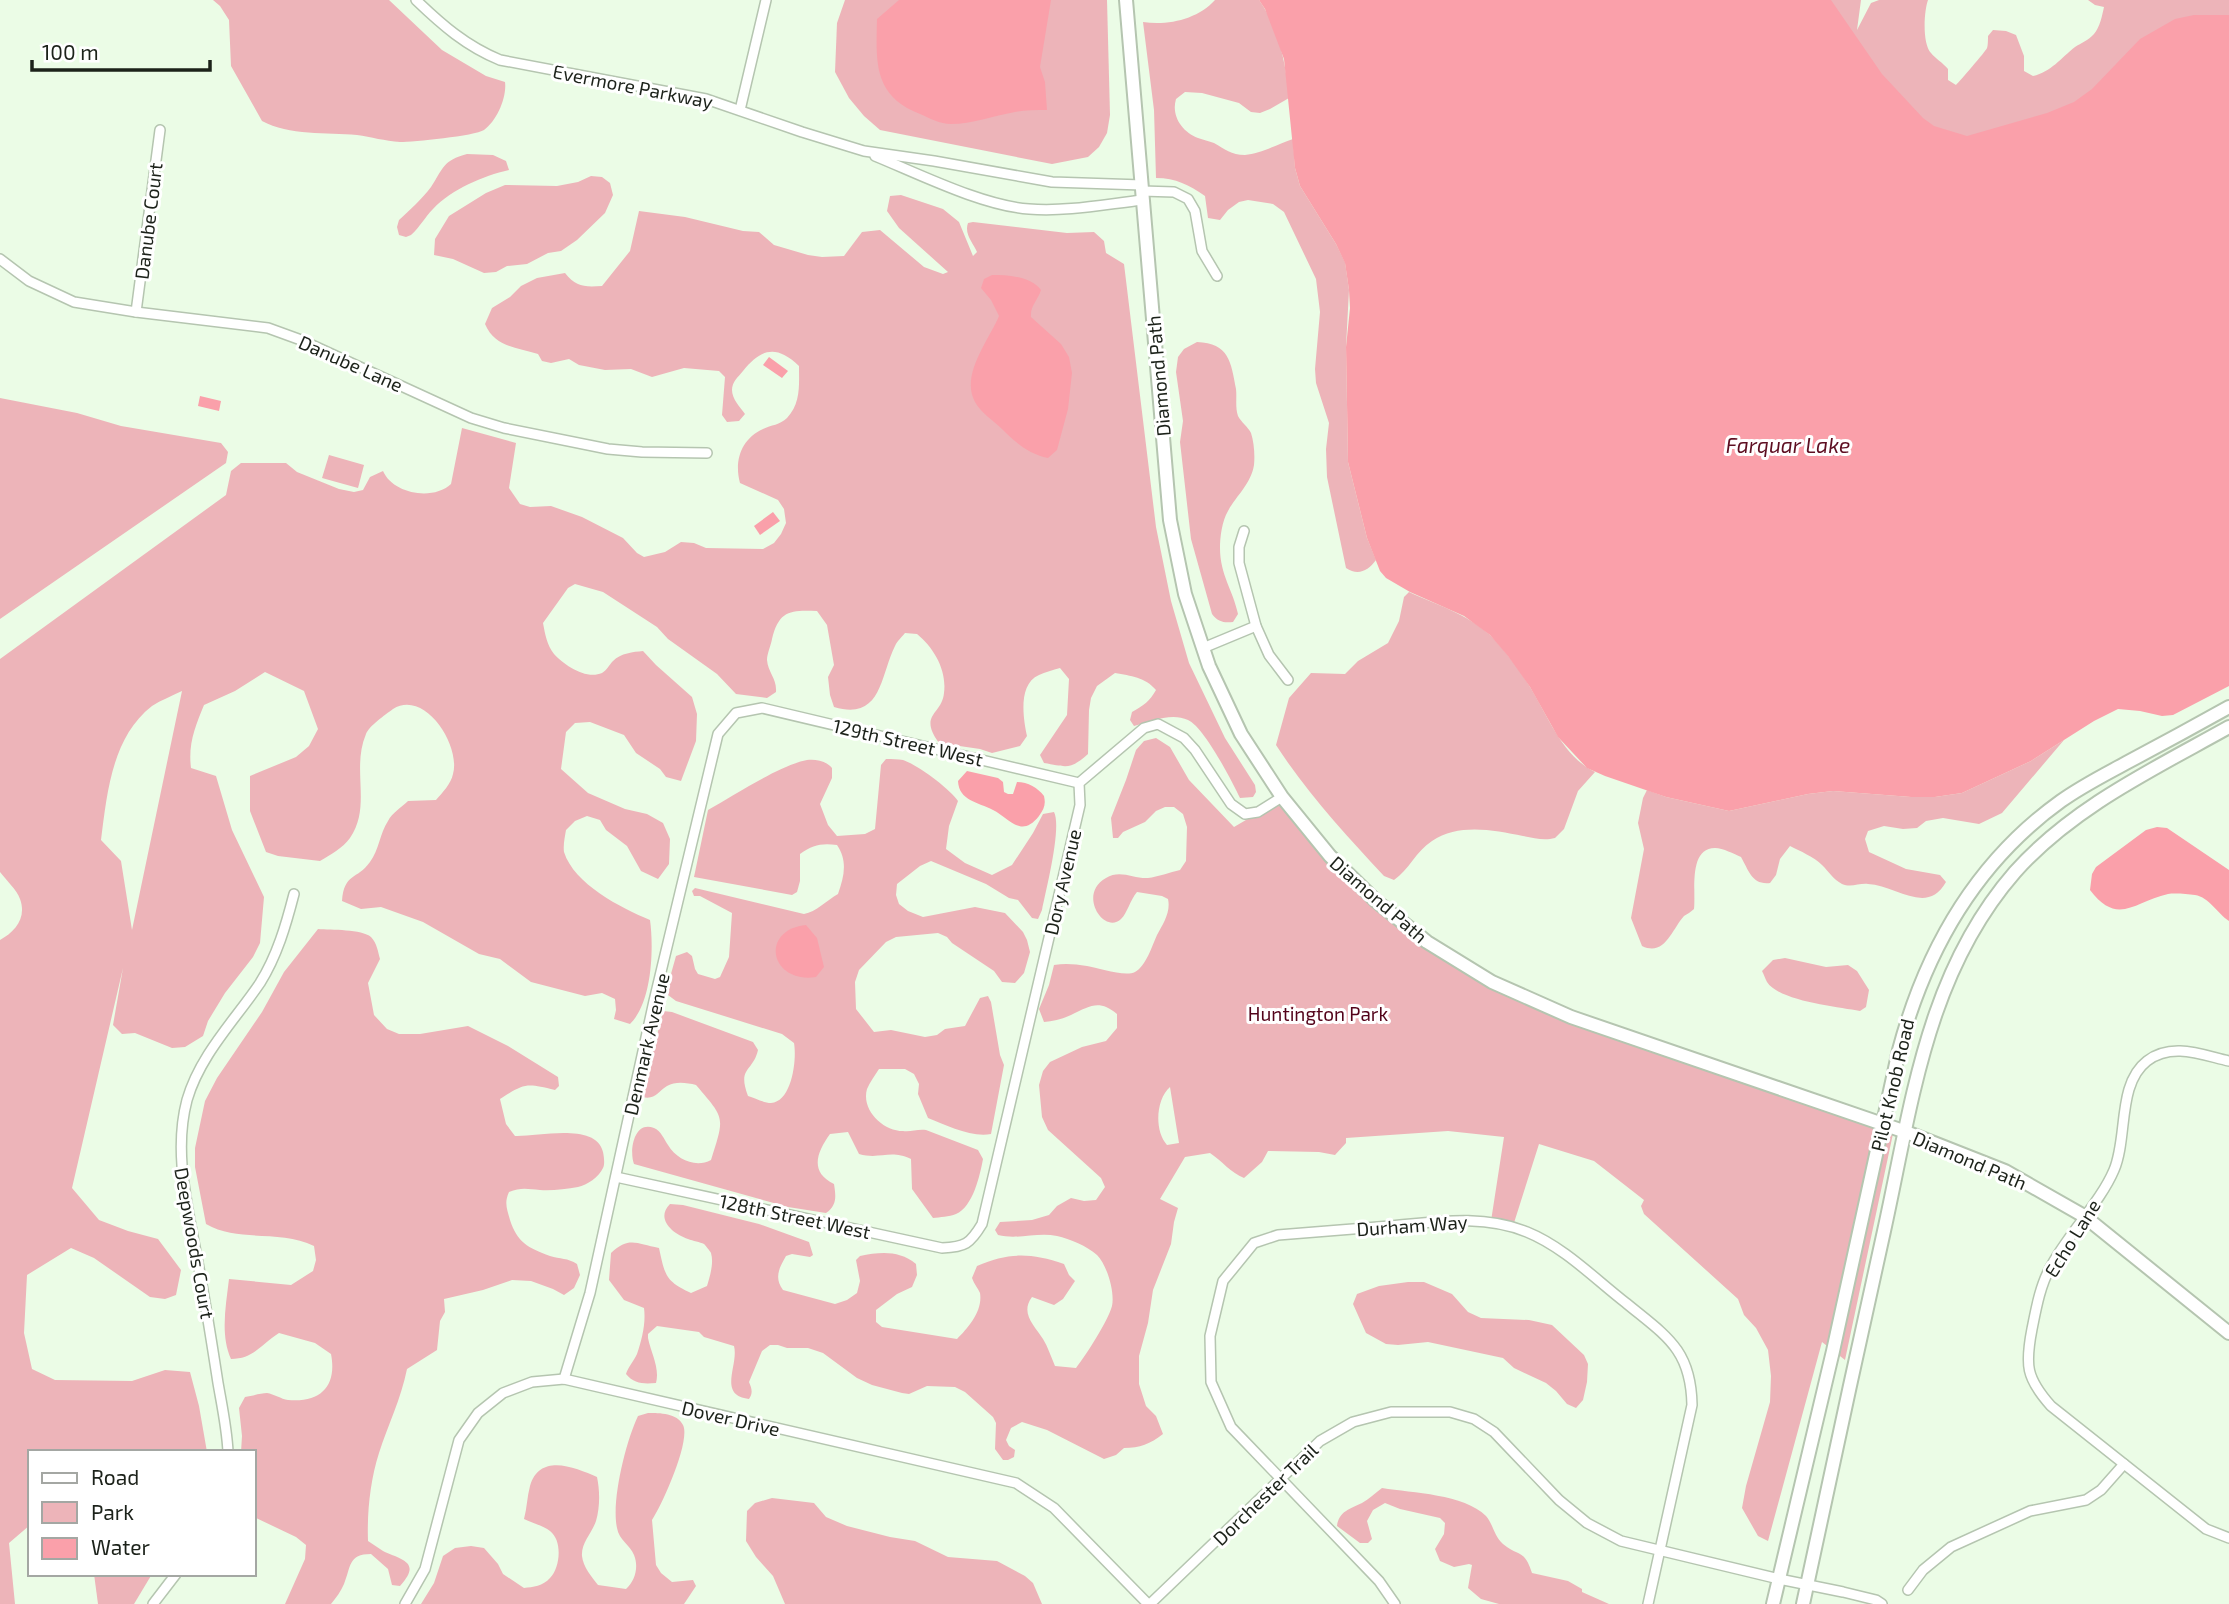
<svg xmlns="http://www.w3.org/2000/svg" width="2229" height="1604" font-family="'Exo 2',sans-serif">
  <rect width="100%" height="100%" fill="#ebfce6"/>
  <g fill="#edb4b9" fill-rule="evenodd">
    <path d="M213,0H389L442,50L486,76L505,82C507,97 497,121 484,130C475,136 413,142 400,142C385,141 371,137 357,135C327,132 289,136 262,121L231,66L229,20L220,6Z"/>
    <path d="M845,0H1107L1110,115L1107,133L1099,147L1088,157L1052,164L880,130L864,116L849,98L835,72L837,23Z"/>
    <path d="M1215,0H1259C1279,28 1286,64 1289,98L1270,109L1260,113L1251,112L1239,103L1202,93L1185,92L1176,99C1171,116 1182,132 1198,138C1203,140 1209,141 1214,143C1225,149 1231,155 1245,155C1260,154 1278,144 1293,139L1295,168L1300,186L1336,244L1345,262L1349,290L1346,347L1348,462L1367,538L1376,560C1368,571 1358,576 1346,568L1327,477L1326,449L1329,423L1316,383L1315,369L1320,312L1316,279L1284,212L1273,204L1248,200L1239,202L1228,210L1220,220L1208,218L1205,196C1189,185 1176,178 1156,178L1154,110L1143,22C1168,26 1198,19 1215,0Z"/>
    <path d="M1802,0H1861L1857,30L1871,3L1879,0H1928C1924,11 1922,43 1931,53C1935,58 1943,63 1948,69V80L1956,85C1959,82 1986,51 1987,48C1988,46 1988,39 1988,36L1993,30L2006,31L2016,35L2024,56V71L2033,76C2051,72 2061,58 2075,47C2081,43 2089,40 2094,34C2100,27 2102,16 2104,7L2095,5L2088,0H2229V21L2084,115L1950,147Z"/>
    <path d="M467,154L493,155L506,161L509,170C483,176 452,189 433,209C425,217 420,227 411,235L406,237L399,235L397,227L399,220C410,210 422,199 431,187C443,169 443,160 467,154Z"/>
    <path d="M591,176L602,177L610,183L613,195L605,213L577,240L561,251L548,253L527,264L507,266L496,272L484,273L453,259L434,255L435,239L449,216L486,193L505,185L557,186L578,182Z"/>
    <path d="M901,195L943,209L959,222L973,256L977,252C973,243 964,234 968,223L973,222L1067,233L1094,232L1104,241L1106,253L1124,264L1156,527L1171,601L1189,663L1225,738L1255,785L1256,792L1253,797L1240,798C1232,781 1204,727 1188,720C1171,712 1150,722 1134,726L1130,720L1132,712C1143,706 1150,701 1156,690C1145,677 1131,676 1115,673L1097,686L1091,698L1089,710L1088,754C1070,770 1067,767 1044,763L1040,755L1067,715L1069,679L1060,668C1053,670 1045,672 1039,675C1018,684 1023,718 1027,736L1020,746L992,753L980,749L939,743C918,714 942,715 944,693C947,670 934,648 917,634L905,633C902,637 897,641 895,646C880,676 882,721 834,707L830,695L828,677L834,665L827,625L817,611C791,610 779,610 772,639C771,645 767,654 767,660C768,673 777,678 776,692L767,698L736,694L717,674L668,639L657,627L603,592L575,584L568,588L543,623C545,634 547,645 554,654C564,665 586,680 602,673C607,670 609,665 613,661C621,653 633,652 643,651L656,665L692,697L697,714L696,741L681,781L666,777L660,769L636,753L624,735L590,722L575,723L566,732L561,769L588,793L625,809L647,814L663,823L670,839L669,864L658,879L641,871L627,846L606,830L600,820L587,816L575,821L566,830C565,836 563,845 564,852C574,884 621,908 650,920C654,949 652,1003 630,1024L614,1019L616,1010L615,999L602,993L585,996L531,982L500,959L479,954L423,922L381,907L361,909L342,901C344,873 357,880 370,862C379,850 380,833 388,821C392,813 402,807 408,801L436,800C442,793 451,784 453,774C461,746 425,689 393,709C385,715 369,726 366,734C351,769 372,806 350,838C343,848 330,855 320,861L278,856L266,852L250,811V776L296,757L309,746L318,729L304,691L265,672L235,691L204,705C195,727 188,744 191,768L216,776L232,830L264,897L260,943L253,957L225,993L208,1021L203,1036L185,1047L172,1048L135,1033L122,1034L113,1025L123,968L72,1188L99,1220L128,1231L158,1239L181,1270L176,1295L165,1299L150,1297L94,1258L71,1248L27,1275L24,1333L32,1369L55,1380L132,1381L165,1370L190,1372L199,1406L207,1452H30V1525L9,1543L15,1604H0V940C15,932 27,918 20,899C17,890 6,880 0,872V659L226,495L231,471L241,463H286L297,472L339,489L354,492L363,490L370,477L383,471C393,494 433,501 451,484L462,428L516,443L509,488L520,504L530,507L551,506L582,517L623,538L637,553L644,557L665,552L681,542L694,543L706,548L763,549L774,543L781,534L786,523L784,509L778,500L740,483C734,461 741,439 763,429C771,425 780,425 787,418C801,403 799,385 799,366C776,344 761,349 743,371C738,377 732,382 732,390C732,399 740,407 745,414L739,421L727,422L722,415L725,377L719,371L684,368L652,377L631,369L605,370L579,365L569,359L551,363L542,361L538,354C515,347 495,347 485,324L492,308L510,297L521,286L537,278L565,273C576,287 584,287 602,286L630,251L639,211L685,217L743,231L759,232L774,245L808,255L822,257L844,256L862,232L880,230L924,267L943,274L948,272L899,228L887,211L890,196ZM182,691L132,930L121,861L101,840C107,793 112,737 152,706C161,700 172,696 182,691Z"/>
    <path d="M1197,342C1229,343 1231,362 1236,389C1237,397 1235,408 1238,416C1241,422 1248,427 1251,433C1254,442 1255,455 1254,465C1251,484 1236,496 1228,511C1222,521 1220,537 1220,548C1220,575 1233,590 1238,614L1233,622C1224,623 1218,622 1212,614L1191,539L1180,442L1183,421L1176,372L1178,357L1184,349Z"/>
    <path d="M0,398L77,413L121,426L221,443L228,452L226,463L0,619Z"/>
    <path d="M329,455L364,465L358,488L322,478Z"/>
    <path d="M1409,592C1437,605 1467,614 1490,635C1505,650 1519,669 1530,687C1548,716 1562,756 1595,772L1578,791L1564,829L1555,838C1544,841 1534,838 1523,836C1493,830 1459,823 1432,841C1416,851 1409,870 1394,880L1384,876C1345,834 1307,793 1276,745L1289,698L1311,673L1345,674L1358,661L1388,643L1399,621L1404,597Z"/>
    <path d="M1156,738L1170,747L1189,780L1234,827L1282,799L1362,885L1408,924L1507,986L1572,1015L1894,1129L1845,1360L1822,1342L1768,1541L1758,1536L1742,1508L1746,1486L1770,1402L1771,1376L1768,1350L1756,1328L1744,1315L1738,1299L1644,1214L1641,1206L1644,1200L1594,1161L1539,1144L1513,1226L1491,1221L1504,1137L1448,1131L1346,1138V1143L1335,1155L1319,1152L1268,1151L1262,1162L1244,1178C1231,1173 1222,1161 1210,1153L1185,1157L1160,1199L1178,1208L1174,1222L1171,1244L1153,1290L1148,1323L1139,1356V1384L1146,1406L1156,1416L1163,1434C1150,1444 1140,1448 1124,1448L1116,1455L1104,1459L1047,1430L1022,1422L1011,1428L1006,1440L1009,1446L1015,1450L1014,1457L1008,1460H1003L995,1449L996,1423L993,1417L965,1392L955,1387L927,1386L909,1394L902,1393L872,1385L857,1378L823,1353L808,1348H787L778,1345H770L762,1351L749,1382C752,1389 753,1393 749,1399C717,1395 739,1365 734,1346L704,1337L699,1332L657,1326L648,1334V1338C651,1353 660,1368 656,1383C644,1384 634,1384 626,1374C628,1367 634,1361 637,1354C642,1339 646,1323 644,1308L624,1300L609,1280L611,1253C629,1236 637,1244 659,1248C665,1275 665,1281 691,1293L707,1286C710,1276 714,1263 711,1253C710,1251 705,1245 704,1244C700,1242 693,1241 688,1239C673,1234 655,1219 670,1204L683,1205L759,1224L809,1242L813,1255L810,1257L792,1254L786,1256C779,1268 774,1278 783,1290L835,1304L847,1300L857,1293L860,1281L856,1260L860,1256C880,1252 899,1250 916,1264L917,1275L912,1287L897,1294L876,1310V1322L882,1327L957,1339C968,1328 983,1311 980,1293C978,1288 974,1284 972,1278L977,1266C1009,1252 1031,1253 1064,1264L1069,1275L1075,1281L1063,1299L1054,1305L1032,1297C1020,1313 1034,1325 1043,1339C1048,1347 1051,1357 1055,1366L1076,1368C1086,1355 1108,1321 1112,1306C1115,1292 1107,1265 1097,1255C1087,1246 1070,1239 1057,1236C1037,1232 1018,1240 998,1235L995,1230L1000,1222L1032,1220L1049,1215L1057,1206L1071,1198L1084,1201L1096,1200L1105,1187L1101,1178L1048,1130L1042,1117L1039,1085L1043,1071L1050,1062L1082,1047L1106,1041L1117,1028V1014C1099,999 1090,1006 1071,1015C1063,1019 1053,1021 1044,1022L1039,1009L1049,985L1054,965C1065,963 1075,964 1087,966C1098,968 1125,977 1135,972C1146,966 1152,946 1157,935C1163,924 1171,912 1168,899L1162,896L1137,892C1130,900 1127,914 1121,919C1104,935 1077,894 1106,878C1120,869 1134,879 1148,878C1158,877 1170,872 1180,870L1186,861L1187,827L1183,814L1174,807H1165L1156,811L1145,822L1123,832L1118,838H1113L1111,818L1126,780L1136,750L1144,741ZM1170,1087L1179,1143L1167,1145C1154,1131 1156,1099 1170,1087Z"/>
    <path d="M2064,740L2002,813L1979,824L1943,818L1926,821L1917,828L1903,829L1884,826L1868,831L1865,839L1869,852L1906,869L1940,875L1946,882C1927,916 1896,885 1868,884C1859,883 1851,888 1842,884C1833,879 1829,872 1822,865C1814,857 1800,851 1790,846L1780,859L1776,875L1770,883C1752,885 1749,871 1741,857C1734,854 1723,848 1715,848C1688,848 1696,892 1694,909C1691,912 1687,914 1684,916C1672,929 1665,957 1642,946L1631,918L1644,849L1638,823L1643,798L1647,790L1666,797L1729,811L1808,794L1833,791L1911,797H1935L1962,793L2031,761Z"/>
    <path d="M886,759C892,759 898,759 903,760C918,765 950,789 958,801L949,826L946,849L965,863L992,875L1012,865L1033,833L1043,814L1054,812C1062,827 1046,890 1042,910L1038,919L1032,918L1018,900L1009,898L986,884L931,861L920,866L897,884L896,895L899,904L908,911L923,917L975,907L1005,913L1023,932L1027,940L1030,952L1024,973L1015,983L1002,982L994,971L952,943L947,937L938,933L896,937L886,942L859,970L855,982L856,1009L874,1032L891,1030L925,1037L937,1035L945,1029L965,1026L980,998L988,996L991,1002L1000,1055L1004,1065L991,1134C972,1138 946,1125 928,1118L918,1094L919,1084L914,1074L905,1069H879C875,1075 870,1082 867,1089C861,1110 883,1131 903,1131C911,1132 917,1129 926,1130L978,1150L983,1159C980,1175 973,1207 956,1214C949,1217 940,1217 933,1218L912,1189L911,1159C890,1149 880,1160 859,1154L848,1132L830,1134C817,1152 809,1172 834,1184C836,1197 837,1205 826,1213L788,1207L634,1164C629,1151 634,1120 654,1128C661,1131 664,1139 668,1145C677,1160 696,1168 711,1160C725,1116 725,1119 696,1085C687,1083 676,1081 667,1086C657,1092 656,1100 642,1097L663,1011L672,1012L753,1042L758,1050C753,1072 737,1067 748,1096C755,1098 764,1103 771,1103C792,1102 797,1059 794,1043L782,1034L676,1001L668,995L669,981L676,956L687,952L692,956L695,969L698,974L715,979L720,977L729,957L732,913L700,896H694L692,891L695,888L804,914C816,912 827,900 838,894C844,877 848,861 837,845C821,843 813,845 800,854V881L797,892L792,895L694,877L708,810C733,796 780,765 807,760C816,759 826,761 832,768V778L820,804L828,825L837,836L865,834L875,829L881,765Z"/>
    <path d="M318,929C331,930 362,929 371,937C377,943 378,952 380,959L368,983L374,1015L387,1029L399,1034H420L468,1026L508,1046L558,1077L559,1086L555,1090C526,1083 525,1083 500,1099L506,1124L515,1136C537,1137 596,1122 603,1152C604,1157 605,1164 603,1168C599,1177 587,1185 578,1187C566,1189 551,1191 540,1190C528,1189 521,1187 509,1192C504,1203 507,1209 510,1220C517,1242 528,1248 550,1256C560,1259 568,1258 577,1264L580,1275L574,1288L564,1295L553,1289L531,1281L512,1280L483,1290L444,1299L445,1312L440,1321L437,1350L407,1369C401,1399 388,1425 379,1453C370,1481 367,1513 368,1541C373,1544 378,1548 383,1551C402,1560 422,1562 400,1586L392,1585L388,1569L371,1554C348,1554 351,1567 344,1584C341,1591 336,1598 331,1604H285L305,1559L306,1545L296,1537L254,1517V1452H241L242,1436L239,1408L245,1397C252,1396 261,1393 267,1393C274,1394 281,1399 288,1400C322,1403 337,1385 331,1354L315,1343L279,1333C261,1344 254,1359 231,1359C220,1335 226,1305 229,1279L291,1285L313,1271L316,1260L314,1246C281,1229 239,1243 206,1224L195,1167V1148L205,1101L217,1078L262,1012L284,972Z"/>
    <path d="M1785,958L1826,967L1848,965L1857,971L1869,990L1866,1007L1860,1011C1837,1007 1779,1001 1767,982C1765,978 1764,975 1762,971L1773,960Z"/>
    <path d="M1408,1282H1424L1452,1294L1468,1312L1481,1318L1529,1320L1552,1325L1584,1355L1588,1364L1587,1382L1583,1400L1576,1408L1567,1404L1556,1391L1546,1383L1514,1368L1503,1358L1428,1342L1398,1345L1386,1344L1366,1333L1353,1304L1357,1294L1379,1286Z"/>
    <path d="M648,1413C660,1413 677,1413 683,1425C691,1441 662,1505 652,1520L656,1565L661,1573L672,1582L693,1580L696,1586L684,1604H421L434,1583L443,1556L455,1548L471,1546L484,1548L498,1564L503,1574L524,1588C533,1587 543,1586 550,1578C560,1568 563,1541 550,1531C544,1526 532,1523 524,1519C527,1508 527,1497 530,1486C540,1452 576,1468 597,1477C600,1491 600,1507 596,1521C592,1533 581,1543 582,1556C583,1567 592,1577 598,1585L626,1589C635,1581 639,1567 634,1555C630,1545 619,1540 617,1528C611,1501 626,1441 638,1416Z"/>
    <path d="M1382,1488C1413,1493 1464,1494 1486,1516C1493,1524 1494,1536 1503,1544C1518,1557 1524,1548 1532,1573L1568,1581L1582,1589V1592L1609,1604H1499L1481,1599L1468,1588L1472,1565L1469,1564L1454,1567L1440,1561L1435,1549L1444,1534L1445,1523L1440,1518L1400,1509L1385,1503L1373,1510L1367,1521L1372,1539L1368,1543H1360L1337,1526C1339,1511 1350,1509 1362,1503C1369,1499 1375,1493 1382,1488Z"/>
    <path d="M772,1498L814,1503L826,1517L847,1526L890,1537L915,1541L948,1557L997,1561L1025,1576L1033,1583L1042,1604H785L773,1576L756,1557L746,1541L747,1511L755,1503Z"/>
    <path d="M94,1574H152L134,1604H98Z"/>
  </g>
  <g fill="#faa0aa">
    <path d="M899,0H1051L1040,67L1045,82L1047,110C1036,110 1025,110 1015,112C993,116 972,124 951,124C940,124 929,118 920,114C873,96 876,62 877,19Z"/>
    <path d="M1259,0H1831L1882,74L1923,118L1934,126L1967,136L2047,113L2074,102L2092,89L2140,39L2175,19L2194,15H2229V686L2173,715L2162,716L2140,711L2118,709L2094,721L2031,761L1962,793L1935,797H1911L1833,791L1808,794L1729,811L1666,797L1605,776L1587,768L1558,737L1530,687L1508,656L1490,635L1464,616L1410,592L1386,578L1380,571L1367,538L1348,462L1346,347L1350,308L1349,290L1345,263L1336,244L1300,186L1295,168L1284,59L1265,9Z"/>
    <path d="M992,275C1007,275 1031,276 1041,290C1038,300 1030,306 1031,317L1061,344L1069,357L1072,373L1068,409L1057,450L1048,458C1029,454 1016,443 1002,429C994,421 981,413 975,402C960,375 989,340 999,316L991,300L981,288L984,279Z"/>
    <path d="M769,357L788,371L782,378L763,365Z"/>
    <path d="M200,396L221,401L219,411L198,406Z"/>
    <path d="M773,512L780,521L760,535L754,526Z"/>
    <path d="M967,771L998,778L1003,782L1004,792L1008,794H1013L1017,782C1028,782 1038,788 1044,796C1046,805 1044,809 1039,816C1021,839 1009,818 993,810C978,802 959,801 958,781Z"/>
    <path d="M2157,827L2167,828L2229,870V921C2218,914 2209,897 2195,895C2187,894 2175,893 2168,894C2135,901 2118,927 2090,890L2092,874L2096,867L2146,830Z"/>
    <path d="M806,925L817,938L824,967L816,977C770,984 759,930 806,925Z"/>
  </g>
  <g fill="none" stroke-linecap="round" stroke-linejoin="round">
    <g stroke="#b5c5b0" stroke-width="12">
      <g id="street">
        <path d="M416,0C442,25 466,46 500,60L706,99L802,132L864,151L934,161L1052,182L1142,185"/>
        <path d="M740,110L766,0"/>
        <path d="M875,156C919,174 983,206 1029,209C1067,212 1106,204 1143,200"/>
        <path d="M1142,191L1174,192L1188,199L1195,211L1202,251L1217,276"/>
        <path d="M0,259L29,281L74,302L136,312L268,328L301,340L471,418L504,428L608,449L642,452L707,453"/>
        <path d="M136,312L160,130"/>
        <path d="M1244,531L1239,547V563L1256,626L1269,655L1288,680"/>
        <path d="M1203,648L1256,626"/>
        <path d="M2229,1061C2202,1055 2172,1042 2147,1061C2117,1084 2128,1137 2114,1170C2100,1203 2067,1235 2050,1268C2040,1286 2036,1309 2032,1329C2025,1365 2026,1378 2051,1406L2206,1529L2229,1538"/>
        <path d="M616,1177L942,1248C965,1247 970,1244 982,1224L1080,805L1079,783L1144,728L1158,724L1184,738L1195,750L1231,804L1245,814L1258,812L1282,797"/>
        <path d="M564,1379L590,1293L654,1001L718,734L736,713L762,708L1079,783"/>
        <path d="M228,1452C227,1429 222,1406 218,1383C211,1338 204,1292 195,1247C186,1198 174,1149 187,1100C200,1055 235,1020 260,983C277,956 286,925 294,894"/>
        <path d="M1908,1590L1923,1570L1951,1547L2030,1511L2086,1500L2101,1490L2124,1464"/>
        <path d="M153,1604L176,1574"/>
        <path d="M405,1604L425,1569L459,1440L478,1413L503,1393L532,1382L564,1379L1016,1483L1054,1508L1148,1604"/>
        <path d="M1150,1604L1320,1441L1353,1422L1391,1412H1450L1474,1419L1494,1432L1559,1500L1587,1523L1621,1541L1779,1579L1843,1592L1876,1600L1882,1604"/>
        <path d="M1395,1604L1379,1581L1231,1427L1211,1382L1210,1336L1223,1281L1254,1243L1278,1235C1315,1232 1353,1229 1390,1226C1436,1222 1483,1214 1527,1232C1564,1247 1595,1279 1626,1303C1666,1336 1691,1349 1692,1405L1648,1604"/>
      </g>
    </g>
    <g stroke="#b5c5b0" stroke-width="16">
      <g id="secondary">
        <path d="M1126,0L1170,520L1185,594L1209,666L1241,734L1282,797L1330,856L1376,901L1427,942L1492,982L1571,1017L1906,1132L2005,1171L2084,1216L2229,1333"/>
        <path d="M1773,1604L1833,1351L1899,1050C1926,949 1976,862 2061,801C2082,786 2104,775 2126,763C2160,745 2195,726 2229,707"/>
        <path d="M1803,1604C1830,1480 1856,1355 1884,1231C1912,1104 1926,974 2015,872C2073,807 2154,769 2229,727"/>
      </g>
    </g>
    <use href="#street" stroke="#fff" stroke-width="9"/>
    <use href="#secondary" stroke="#fff" stroke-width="12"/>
  </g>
  <g text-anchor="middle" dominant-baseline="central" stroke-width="6" stroke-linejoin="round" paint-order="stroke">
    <g font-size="19" fill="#1c221a" stroke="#fff">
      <text transform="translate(633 86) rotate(11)">Evermore Parkway</text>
      <text transform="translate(148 221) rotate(-83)">Danube Court</text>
      <text transform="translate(351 363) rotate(24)">Danube Lane</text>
      <text transform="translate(1158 376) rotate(-95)">Diamond Path</text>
      <text transform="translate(908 742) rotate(13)">129th Street West</text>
      <text transform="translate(1062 882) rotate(-77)">Dory Avenue</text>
      <text transform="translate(1379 899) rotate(41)">Diamond Path</text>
      <text transform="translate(646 1044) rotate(-77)">Denmark Avenue</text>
      <text transform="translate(1892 1085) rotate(-77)">Pilot Knob Road</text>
      <text transform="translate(1970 1160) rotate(23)">Diamond Path</text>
      <text transform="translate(795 1216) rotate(12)">128th Street West</text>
      <text transform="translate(1412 1225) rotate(-4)">Durham Way</text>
      <text transform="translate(2072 1238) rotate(-58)">Echo Lane</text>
      <text transform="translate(195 1243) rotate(80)">Deepwoods Court</text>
      <text transform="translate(731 1418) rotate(13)">Dover Drive</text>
      <text transform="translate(1265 1494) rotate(-44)">Dorchester Trail</text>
    </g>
    <g font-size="19" fill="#53031a" stroke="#fff">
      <text x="1318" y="1013">Huntington Park</text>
    </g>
    <g font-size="21" font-style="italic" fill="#5e0f22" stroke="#fff">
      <text x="1788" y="444">Farquar Lake</text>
    </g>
  </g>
  <rect x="28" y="1450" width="228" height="126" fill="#ffffff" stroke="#a4a7a3" stroke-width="2"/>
  <rect x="42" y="1473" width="35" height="10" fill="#ffffff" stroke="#a4a7a3" stroke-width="2"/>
  <text x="91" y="1485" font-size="21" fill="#1c221a">Road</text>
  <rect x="42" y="1502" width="35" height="21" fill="#edb4b9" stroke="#a4a7a3" stroke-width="2"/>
  <text x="91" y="1520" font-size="21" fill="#1c221a">Park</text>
  <rect x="42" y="1538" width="35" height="21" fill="#faa0aa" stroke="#a4a7a3" stroke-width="2"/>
  <text x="91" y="1555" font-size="21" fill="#1c221a">Water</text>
  <path d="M32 60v10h178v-10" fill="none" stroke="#1c221a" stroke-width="3.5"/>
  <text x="42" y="60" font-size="21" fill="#1c221a" stroke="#ffffff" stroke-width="5" paint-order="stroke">100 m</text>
</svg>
